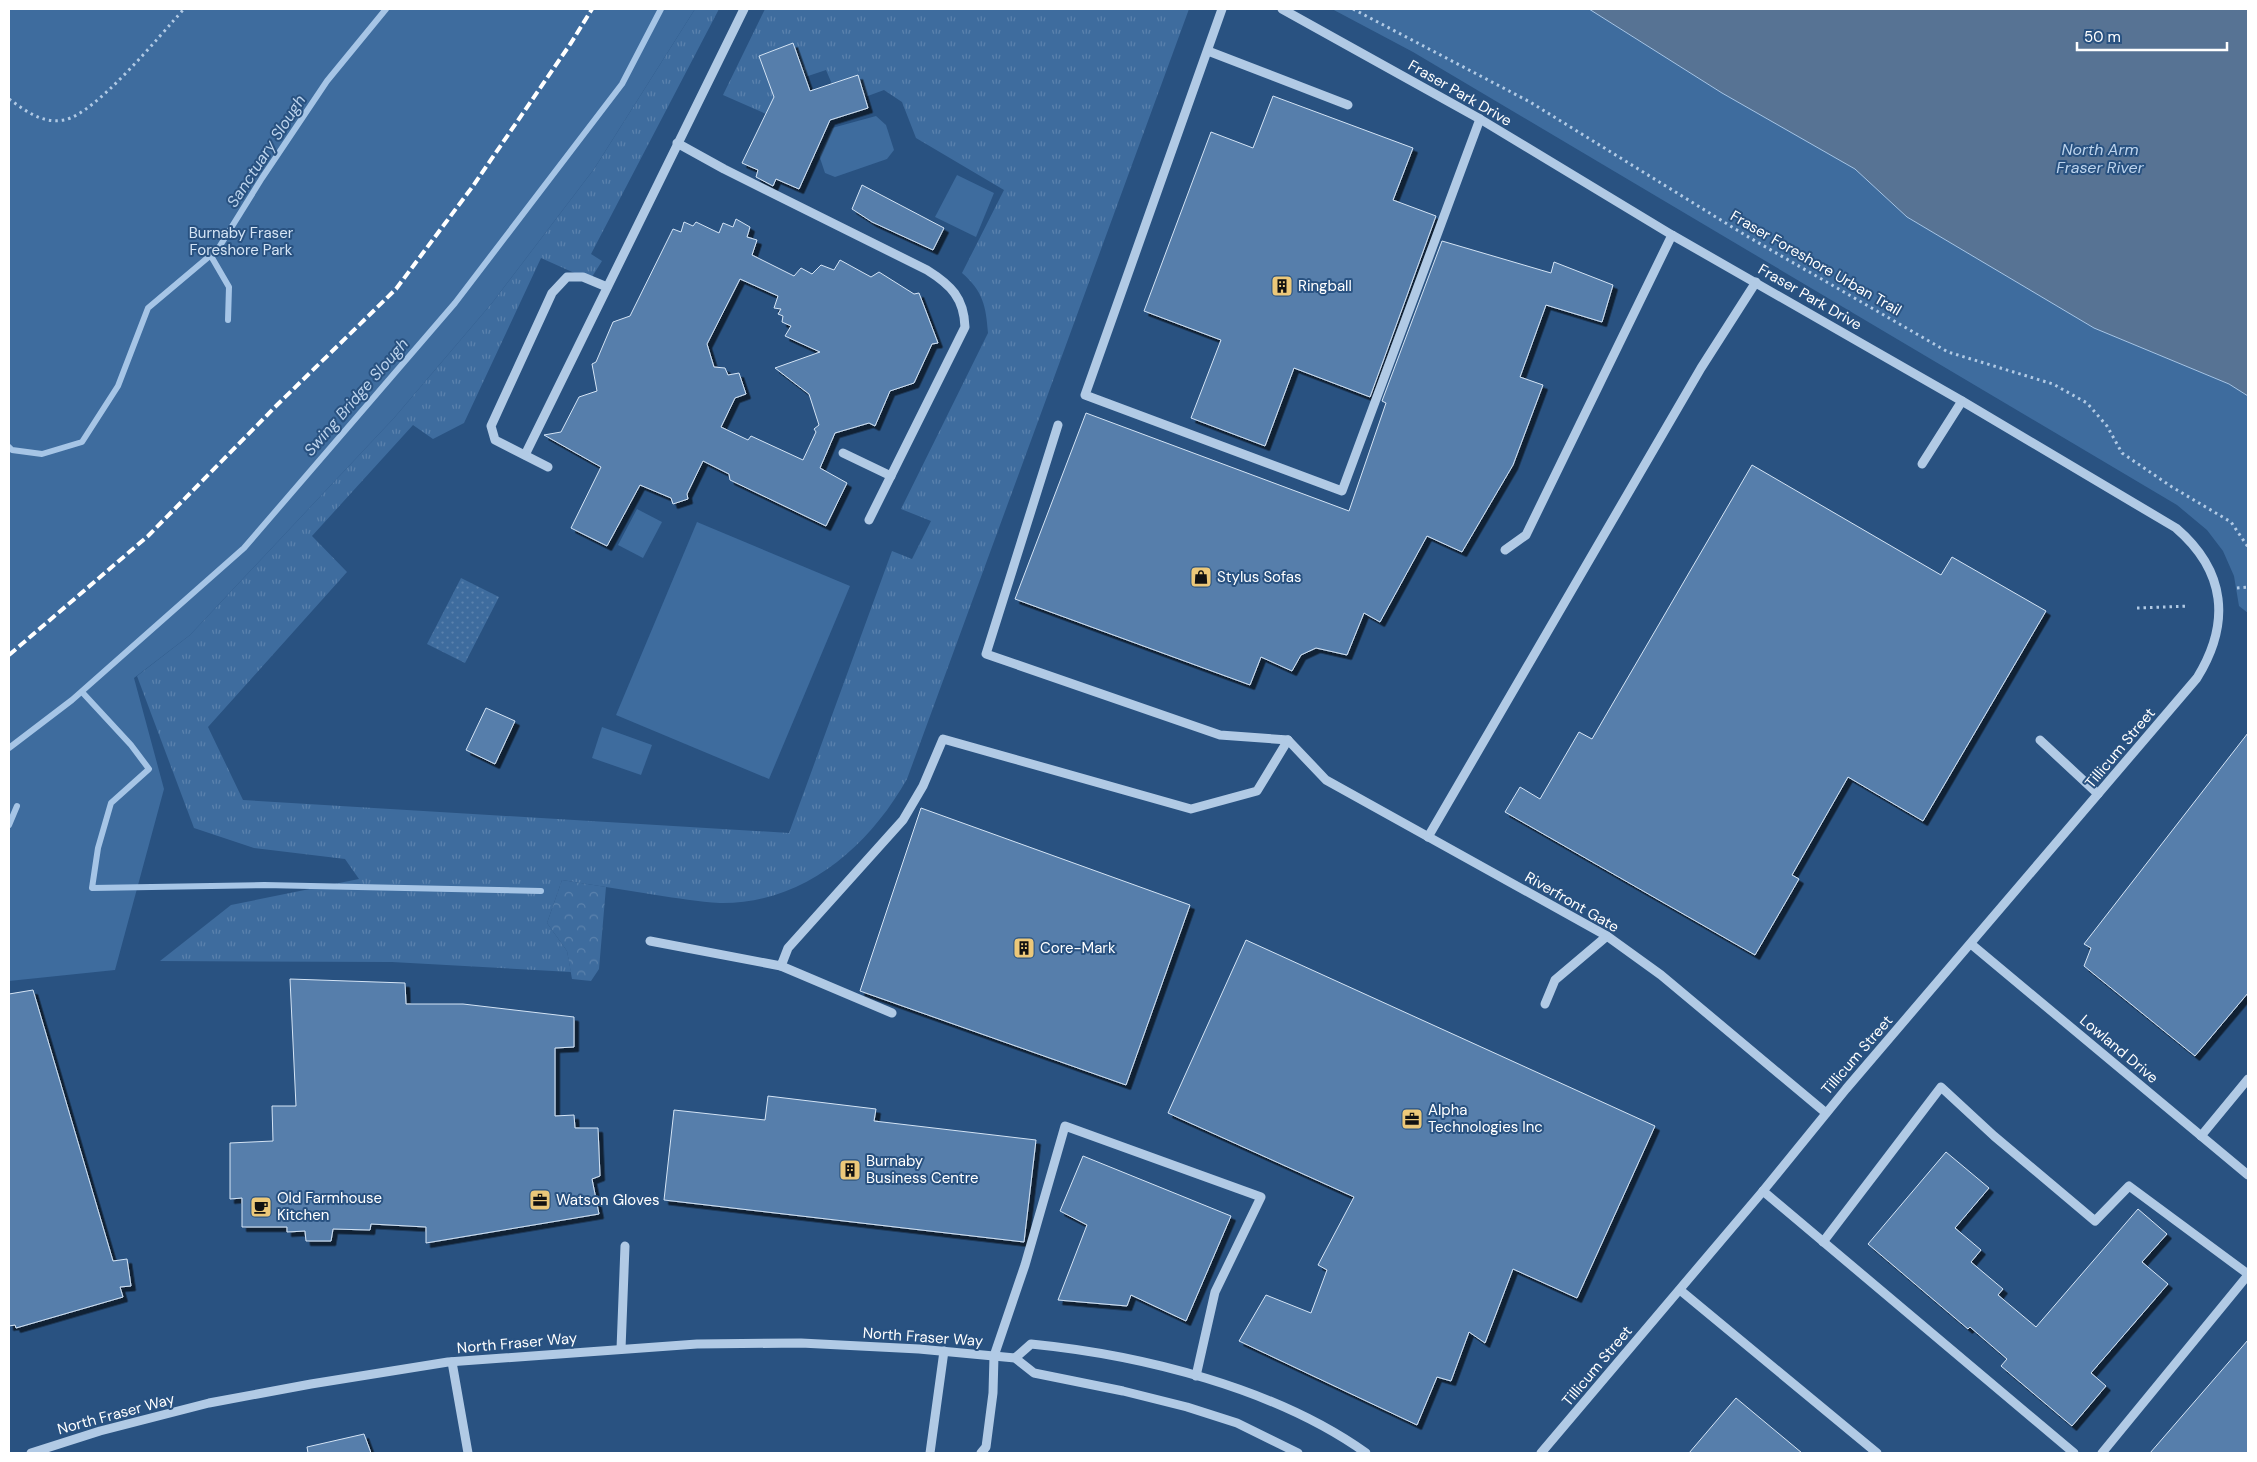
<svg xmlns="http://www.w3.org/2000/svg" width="2257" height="1462" font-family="'DM Sans',sans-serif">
  <defs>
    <pattern id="grass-tufts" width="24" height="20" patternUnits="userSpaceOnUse" patternTransform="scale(1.25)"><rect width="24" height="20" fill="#3e6c9e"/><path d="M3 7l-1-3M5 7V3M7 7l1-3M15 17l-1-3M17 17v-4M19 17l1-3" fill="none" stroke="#5b82ad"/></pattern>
    <pattern id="forest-crowns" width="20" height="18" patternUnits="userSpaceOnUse" patternTransform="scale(1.25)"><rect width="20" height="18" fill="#3e6c9e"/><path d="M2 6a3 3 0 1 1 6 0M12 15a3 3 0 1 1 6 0" fill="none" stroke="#5b82ad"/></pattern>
    <pattern id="garden-dots" width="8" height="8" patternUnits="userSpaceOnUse" patternTransform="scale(1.25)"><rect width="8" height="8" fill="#3e6c9e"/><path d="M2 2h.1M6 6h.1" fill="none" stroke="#5b82ad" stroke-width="1.8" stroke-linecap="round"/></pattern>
    <filter id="shadow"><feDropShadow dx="4.5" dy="4.5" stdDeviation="0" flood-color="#0009"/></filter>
  </defs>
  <rect width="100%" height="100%" fill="#295281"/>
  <path fill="url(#grass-tufts)" d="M695,9H719L591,254L602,261L590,280L541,258L464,423L433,439L413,425L312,536L347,572L208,727L243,800L789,833L892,551L912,559L931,521L901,509L988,333C986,306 983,291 962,273L1004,190L916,138L902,102L884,90L865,97L858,75L832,84L826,70L805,77L793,43L759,56L774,97L766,114L723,95L765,9H1189L907,779C868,848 803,904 720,903C699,902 677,898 656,895C625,890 593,885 562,880L547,923L567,951L571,972L392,962L160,961L231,905L359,879L345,859L254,848L194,828L137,676L190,635L394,418L492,303L594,169Z"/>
  <path fill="url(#forest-crowns)" d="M562,880L606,887L599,969L591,981L572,979L567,951L547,923Z"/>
  <g fill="#3e6c9e">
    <path d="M9,9H695L594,169L492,303L394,418L190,635L134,678L164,789L115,970L9,981Z"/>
    <path d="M1332,9H1589L1722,93L1855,169L1907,217L2094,328L2229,384L2248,396V613L2239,606L2234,576L2223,551L2207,530L2177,505L1413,52Z"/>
    <path d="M876,116L886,125L894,150L887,159L835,177L825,173L819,155L832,128Z"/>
    <path d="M957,175L994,193L976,237L935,217Z"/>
    <path d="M637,509L662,522L643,558L618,545Z"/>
    <path d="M697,522L850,586L769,779L616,715Z"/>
    <path d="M602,727L652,745L641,775L592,758Z"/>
  </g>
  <path fill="url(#garden-dots)" d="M461,578L499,597L465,663L427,644Z"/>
  <path fill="#577394" stroke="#a6c5e6" d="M1589,9H2248V396L2229,384L2094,328L1907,217L1855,169L1722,93Z"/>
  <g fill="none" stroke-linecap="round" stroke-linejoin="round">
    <g stroke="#a6c5e6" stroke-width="6">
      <path d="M211,256L229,287L228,320"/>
      <path d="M9,447L12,450L42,454L82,442L118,386L148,308L218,249L262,178L327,81L386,9"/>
      <path d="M82,692L131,745L149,769L111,803L98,848L92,888L264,885L541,891"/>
      <path d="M9,748L72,700L244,548L455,303L622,84L661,9"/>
      <path d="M9,825L17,806"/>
    </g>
  </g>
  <g fill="#567eab" stroke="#d4e4f5" fill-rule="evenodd" filter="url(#shadow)">
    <path d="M793,43L810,91L858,75L868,108L830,120L799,189L776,179L773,186L756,177L758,170L742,163L774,97L759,56Z"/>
    <path d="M1273,96L1413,148L1393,200L1436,216L1370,397L1294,368L1265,446L1191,418L1221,340L1144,311L1211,132L1253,148Z"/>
    <path d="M862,185L944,228L933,250L872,222L852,209Z"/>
    <path d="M736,219L750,227L747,237L757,240L752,255L794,276L801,268L812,274L821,265L834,270L840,260L871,277L879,272L914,294L919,293L938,343L932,344L914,383L890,391L875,426L869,423L835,433L820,468L847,483L826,526L730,480L729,474L703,461L687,494L688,499L673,504L671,498L640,485L607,546L571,528L601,467L544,435L561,432L579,397L597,391L592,364L596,362L613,322L630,316L673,229L681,232L684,222L693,226L696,222L719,233L723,223L733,227ZM740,279L778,296L774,308L781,309L778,314L783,316L782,322L791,326L785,336L820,352L775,368L809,394L819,425L814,429L816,432L803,460L751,436L748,440L721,427L735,398L746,394L739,373L728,375L725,368L714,367L707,344Z"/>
    <path d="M1442,241L1551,273L1554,262L1613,285L1602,322L1546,305L1520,377L1543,385L1513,465L1462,552L1427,536L1380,622L1364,613L1347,655L1316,648L1301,655L1292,671L1261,657L1250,685L1015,599L1086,413L1349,511L1386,403L1382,401Z"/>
    <path d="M1752,465L1941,575L1952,557L2046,611L1923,821L1848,777L1792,875L1799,879L1755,955L1505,812L1520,787L1540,799L1579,732L1592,739Z"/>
    <path d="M486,708L515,721L495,764L466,750Z"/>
    <path d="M2248,733V993L2195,1056L2084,966L2091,948L2084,944Z"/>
    <path d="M921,808L1190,905L1126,1085L860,991Z"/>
    <path d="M1246,940L1655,1126L1577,1298L1513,1269L1485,1343L1469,1332L1451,1381L1437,1377L1417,1425L1239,1341L1266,1295L1311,1313L1327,1270L1318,1265L1354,1197L1168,1113Z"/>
    <path d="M290,979L405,983L406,1004H463L574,1017V1047L555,1048V1116L574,1115L575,1128H598L600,1176L592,1179L599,1214L426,1243V1227L371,1224L370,1230L333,1229L331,1241H306L305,1231L287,1232V1227H242V1198L230,1199V1143L273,1141L272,1106H296Z"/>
    <path d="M33,990L113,1261L127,1259L131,1286L120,1287L123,1297L16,1328L15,1325L9,1326V994Z"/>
    <path d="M768,1096L876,1109L874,1121L1036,1140L1024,1242L664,1200L674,1110L765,1120Z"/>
    <path d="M1946,1152L1989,1188L1955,1228L1981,1250L1971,1262L2003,1289L1998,1295L2036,1327L2138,1209L2167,1234L2142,1262L2168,1284L2091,1373L2106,1386L2072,1426L2001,1366L2007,1359L1970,1327L1968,1329L1868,1244Z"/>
    <path d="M1083,1156L1231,1216L1186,1321L1131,1295L1127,1306L1058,1300L1087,1225L1060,1211Z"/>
    <path d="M2248,1340V1453H2150Z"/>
    <path d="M1736,1398L1802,1453H1689Z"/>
    <path d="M364,1434L371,1453H308L307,1447Z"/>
  </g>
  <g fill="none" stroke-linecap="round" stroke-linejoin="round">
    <g stroke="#b1cae5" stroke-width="3" stroke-dasharray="2.5 4" stroke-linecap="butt">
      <path d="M1353,9L1530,102L1745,235L1948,352L2053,384L2087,403L2107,426L2122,453L2172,487L2231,522L2248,547"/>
      <path d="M9,99C26,111 42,124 64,120C96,114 160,35 184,9"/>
      <path d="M2237,588L2248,587"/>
      <path d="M2137,608L2189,606"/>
    </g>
    <g stroke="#b1cae5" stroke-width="9">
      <path d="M1222,9L1085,395L1342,491L1480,119"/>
      <path d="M1282,9L1480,119L1672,235L1962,401L2176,528C2226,571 2231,623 2197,678L1846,1089L1763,1191L1541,1453"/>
      <path d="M1208,51L1348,105"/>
      <path d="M677,143L724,169L927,270C951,285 964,298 965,327L869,520"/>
      <path d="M1058,425L986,654L1220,735L1288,740"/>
      <path d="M843,453L891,476"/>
      <path d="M525,455L744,9"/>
      <path d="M1922,464L1962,401"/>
      <path d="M548,467L495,440L491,426L552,293L567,277H583L607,287"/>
      <path d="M1505,550L1526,535L1672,235"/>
      <path d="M1288,740L1326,780L1607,936L1661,975L1826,1113"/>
      <path d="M2040,740L2098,794"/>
      <path d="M1428,837L1701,368L1756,282"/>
      <path d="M650,941L781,966L788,948L903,820L923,786L943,739L1191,809L1257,791L1288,740"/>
      <path d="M1971,944L2248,1175"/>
      <path d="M781,966L892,1013"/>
      <path d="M1545,1004L1555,980L1607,936"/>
      <path d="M2201,1136L2248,1079"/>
      <path d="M1763,1191L2074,1453"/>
      <path d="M1823,1242L1941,1087L1994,1136L2095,1221L2129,1186L2248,1274"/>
      <path d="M1680,1290L1877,1453"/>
      <path d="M621,1349L625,1246"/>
      <path d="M1015,1358L1031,1344C1142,1355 1275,1388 1366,1453"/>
      <path d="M452,1362L468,1453"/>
      <path d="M31,1453L100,1431L209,1403L311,1384L448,1362L697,1344L801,1343L919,1349L1015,1358L1034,1373L1123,1391L1187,1407L1237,1423L1298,1453"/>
      <path d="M930,1453L944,1351"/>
      <path d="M981,1453L986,1447L993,1393L994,1356L1025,1265L1065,1126L1261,1197L1215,1292L1196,1376"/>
      <path d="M2102,1453L2248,1275"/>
    </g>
    <path stroke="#fff" stroke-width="4" stroke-dasharray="9 4" stroke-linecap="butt" d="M9,655L148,536L277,405L396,289L473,186L571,43L592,9"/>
  </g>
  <defs>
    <g id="building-square" transform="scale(1.125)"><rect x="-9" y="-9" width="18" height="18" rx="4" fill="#ecc879" stroke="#295281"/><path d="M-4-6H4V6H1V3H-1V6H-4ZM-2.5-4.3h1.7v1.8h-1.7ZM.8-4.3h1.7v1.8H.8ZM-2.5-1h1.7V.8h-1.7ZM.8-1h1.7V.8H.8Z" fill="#111"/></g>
    <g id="shop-square" transform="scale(1.125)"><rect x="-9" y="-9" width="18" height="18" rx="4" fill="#ecc879" stroke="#295281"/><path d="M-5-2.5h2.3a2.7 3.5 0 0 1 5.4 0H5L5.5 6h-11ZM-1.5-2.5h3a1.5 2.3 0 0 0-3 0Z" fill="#111"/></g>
    <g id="office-square" transform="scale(1.125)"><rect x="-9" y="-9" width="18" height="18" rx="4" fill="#ecc879" stroke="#295281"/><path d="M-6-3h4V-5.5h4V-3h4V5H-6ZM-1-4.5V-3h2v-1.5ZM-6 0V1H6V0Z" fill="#111"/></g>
    <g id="cafe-square" transform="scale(1.125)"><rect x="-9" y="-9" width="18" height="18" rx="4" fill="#ecc879" stroke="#295281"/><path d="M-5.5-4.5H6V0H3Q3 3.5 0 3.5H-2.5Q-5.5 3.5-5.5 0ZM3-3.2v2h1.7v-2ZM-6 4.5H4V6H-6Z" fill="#111"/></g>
  </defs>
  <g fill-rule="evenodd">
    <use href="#building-square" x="1282" y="286"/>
    <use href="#shop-square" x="1201" y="577"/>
    <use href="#building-square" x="1024" y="948"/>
    <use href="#office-square" x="1412" y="1119"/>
    <use href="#building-square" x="850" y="1170"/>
    <use href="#office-square" x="540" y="1200"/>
    <use href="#cafe-square" x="261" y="1207"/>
  </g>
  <g text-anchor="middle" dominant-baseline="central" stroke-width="4" stroke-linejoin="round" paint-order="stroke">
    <g font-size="15" fill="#fff" stroke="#295281">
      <text transform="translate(1460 93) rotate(30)">Fraser Park Drive</text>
      <text transform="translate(1816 263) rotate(30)">Fraser Foreshore Urban Trail</text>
      <text transform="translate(1810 297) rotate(30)">Fraser Park Drive</text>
      <text transform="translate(2120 748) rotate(-50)">Tillicum Street</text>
      <text transform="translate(1572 902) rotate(30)">Riverfront Gate</text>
      <text transform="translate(2119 1049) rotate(40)">Lowland Drive</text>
      <text transform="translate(1857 1055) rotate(-49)">Tillicum Street</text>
      <text transform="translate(923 1337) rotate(4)">North Fraser Way</text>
      <text transform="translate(517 1343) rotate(-5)">North Fraser Way</text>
      <text transform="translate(1597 1366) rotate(-50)">Tillicum Street</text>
      <text transform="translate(116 1414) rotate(-15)">North Fraser Way</text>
    </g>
    <g font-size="15" fill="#d4e4f5" stroke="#295281">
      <text x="241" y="233">Burnaby Fraser<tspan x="241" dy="17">Foreshore Park</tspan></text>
    </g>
    <g font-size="15" fill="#fff" stroke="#295281" text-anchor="start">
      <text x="1298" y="286">Ringball</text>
      <text x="1217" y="577">Stylus Sofas</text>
      <text x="1040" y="948">Core-Mark</text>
      <text x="1428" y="1110">Alpha<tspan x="1428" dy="17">Technologies Inc</tspan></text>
      <text x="866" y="1161">Burnaby<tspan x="866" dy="17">Business Centre</tspan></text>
      <text x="277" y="1198">Old Farmhouse<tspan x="277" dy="17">Kitchen</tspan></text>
      <text x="556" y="1200">Watson Gloves</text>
    </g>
    <g font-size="16" font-style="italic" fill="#bdd4ed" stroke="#295281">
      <text x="2100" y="149">North Arm<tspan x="2100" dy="18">Fraser River</tspan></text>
      <text transform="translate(266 151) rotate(-57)">Sanctuary Slough</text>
      <text transform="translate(356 397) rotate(-49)">Swing Bridge Slough</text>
    </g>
  </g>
  <rect width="2257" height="1462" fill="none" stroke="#ffffff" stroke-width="20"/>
  <path d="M2077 42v8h150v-8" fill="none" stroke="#ffffff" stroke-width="2.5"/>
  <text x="2084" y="42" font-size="15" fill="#ffffff" stroke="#295281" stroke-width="4" paint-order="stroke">50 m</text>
</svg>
